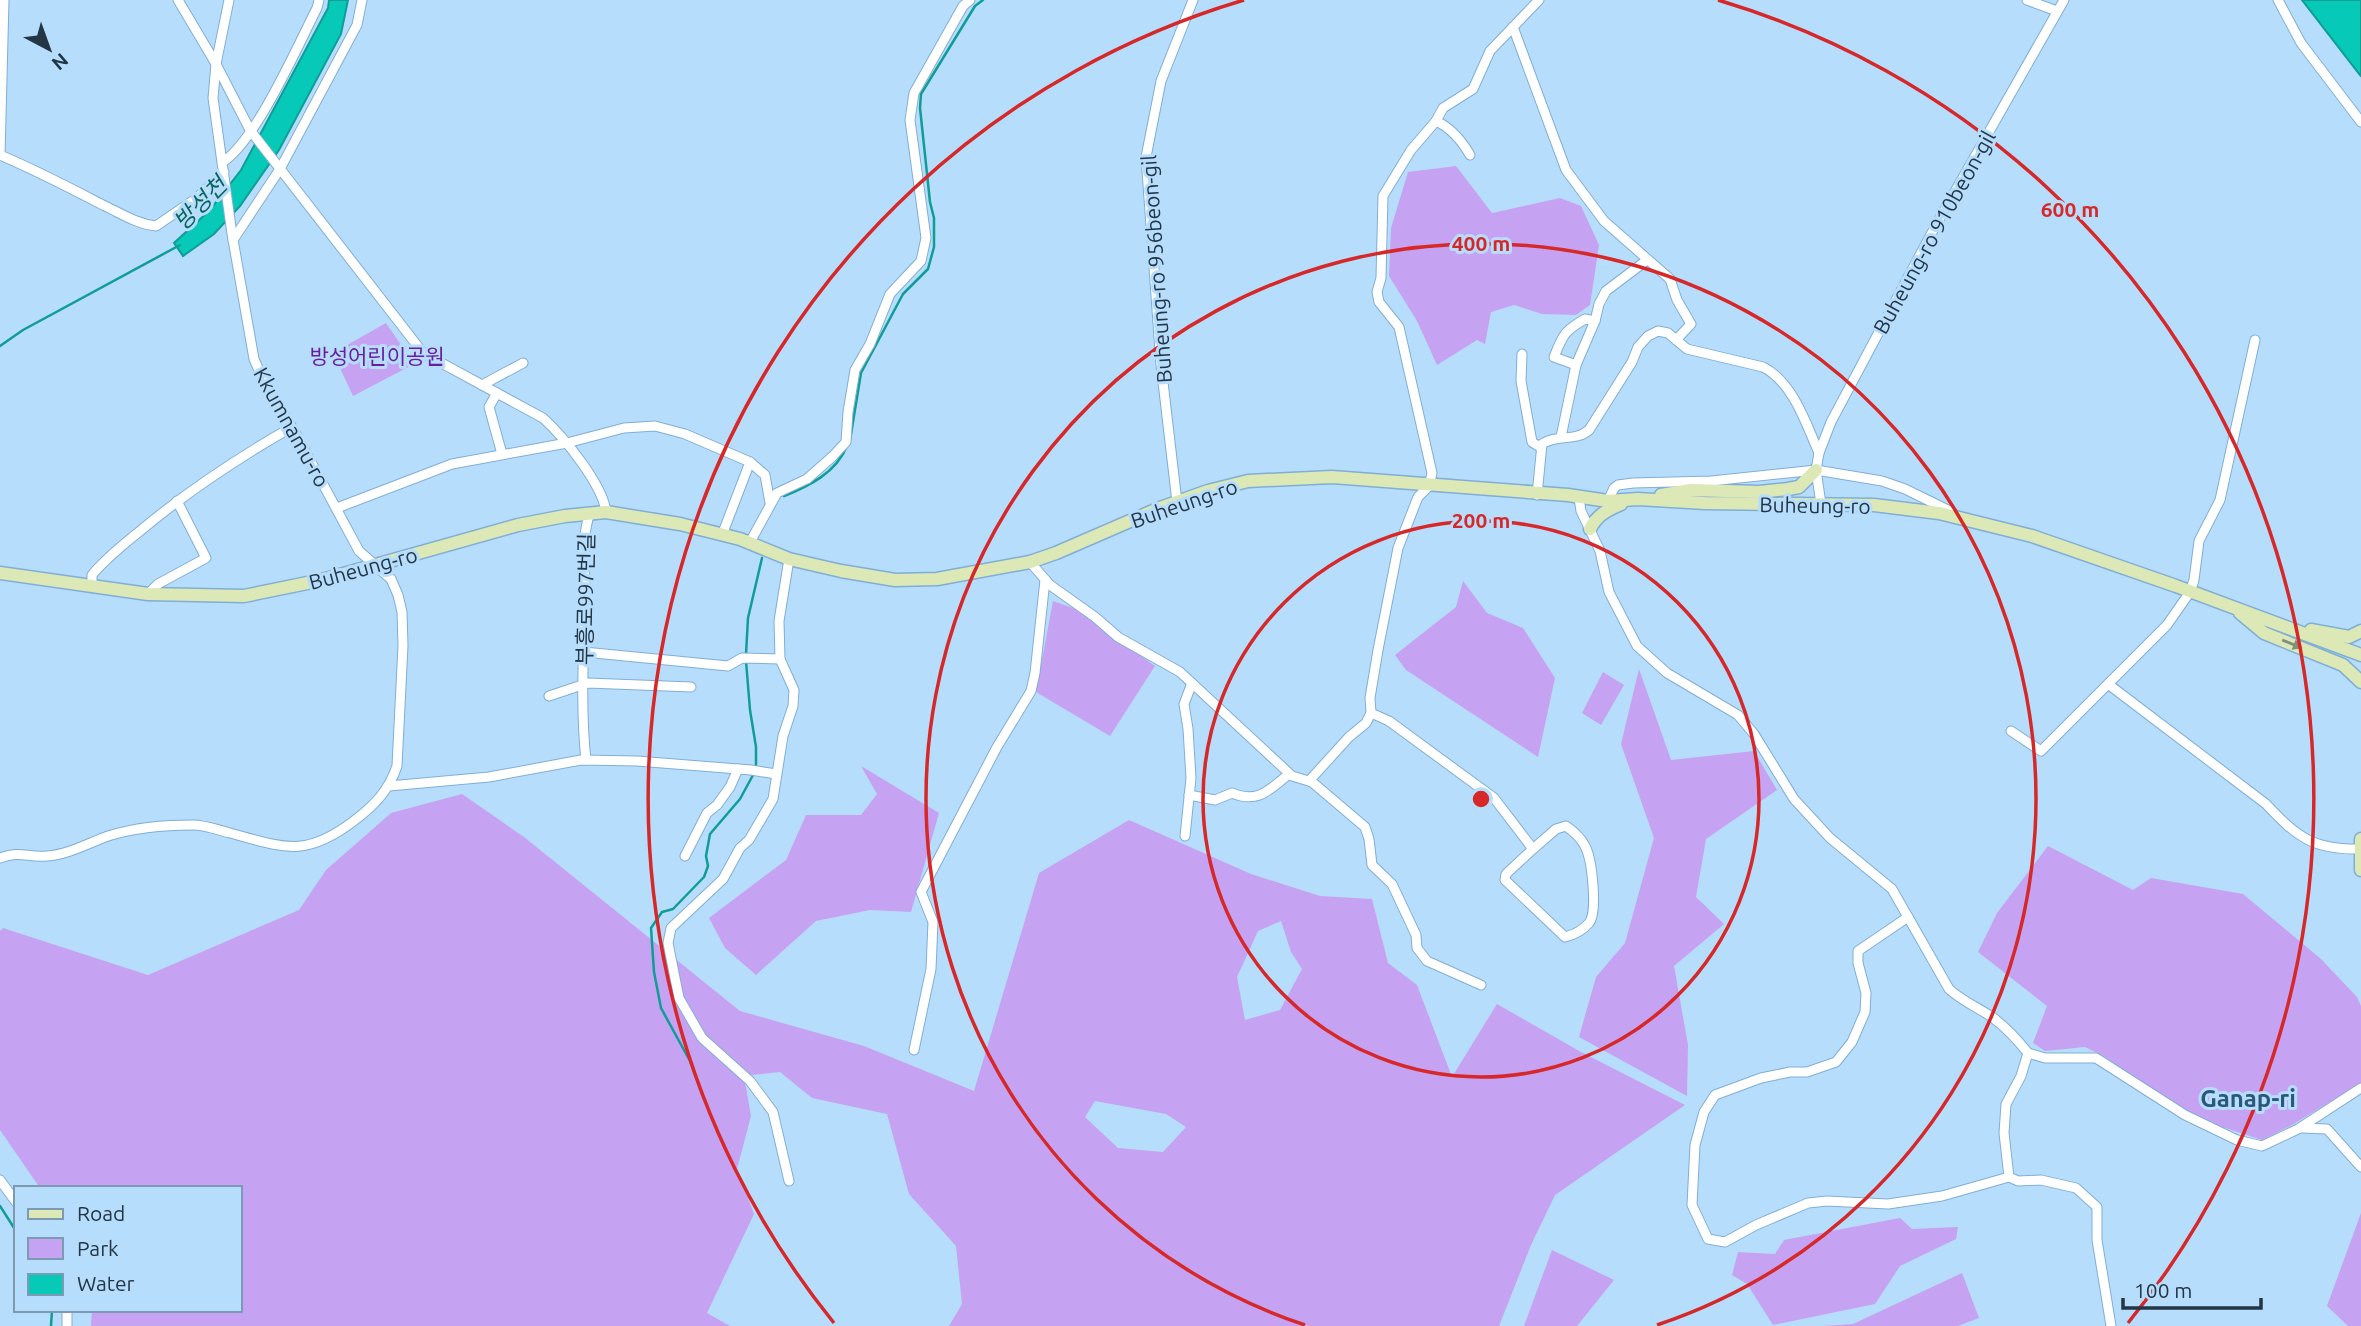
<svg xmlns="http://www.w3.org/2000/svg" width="2361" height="1326" font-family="Ubuntu,'Noto Sans KR',sans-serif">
  <rect width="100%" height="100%" fill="#b7ddfd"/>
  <g fill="#c6a2f3" fill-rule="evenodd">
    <path d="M1456,166L1492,213L1560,198L1581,206L1599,245L1590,305L1576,315L1542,314L1514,305L1491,312L1485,344L1477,340L1437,365L1417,321L1389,276L1391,228L1408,172Z"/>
    <path d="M386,323L414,364L353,396L333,353Z"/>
    <path d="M1463,581L1487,613L1523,628L1555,678L1538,757L1406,670L1395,655L1456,607Z"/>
    <path d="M1053,601L1073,608L1155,666L1110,736L1036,692Z"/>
    <path d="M1639,669L1671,760L1754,751L1777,790L1706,839L1696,897L1724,924L1674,966L1688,1045L1687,1096L1579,1037L1596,977L1625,943L1654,838L1621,744Z"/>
    <path d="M1603,672L1624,685L1601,725L1582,713Z"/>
    <path d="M861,766L939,813L911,912L870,910L816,921L756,975L725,948L709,918L786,860L806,815H861L877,794Z"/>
    <path d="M462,794L524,837L740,1011L864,1046L974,1091L1039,873L1129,820L1251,874L1320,896L1372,899L1388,963L1417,985L1452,1077L1497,1004L1581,1052L1685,1105L1555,1195L1531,1245L1499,1326H949L962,1304L956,1246L909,1194L887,1114L812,1098L780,1072L744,1076L751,1116L737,1169L754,1214L707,1313L730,1326H91L92,1310H240V1188H40L0,1130V931L3,928L148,975L299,910L326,870L391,813ZM1281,921L1291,952L1302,969L1280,1010L1245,1020L1237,977L1258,931ZM1095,1101L1166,1114L1186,1127L1163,1152L1118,1148L1085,1117Z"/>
    <path d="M2048,846L2133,890L2151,878L2243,894L2321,959L2357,997L2361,1006V1083L2292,1125L2262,1140L2213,1124L2183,1110L2105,1057L2085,1047L2045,1051L2033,1043L2047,1006L1978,952L1997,913Z"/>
    <path d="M2361,1213V1326H2348L2327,1306Z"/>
    <path d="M1900,1218L1912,1229L1958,1227L1956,1239L1900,1266L1875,1304L1773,1325L1747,1284L1732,1275L1738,1252L1775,1254L1784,1240Z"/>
    <path d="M1552,1250L1614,1280L1577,1326H1524Z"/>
    <path d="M1962,1273L1979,1318L1958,1326H1823L1853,1324Z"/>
  </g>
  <g fill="#06c9b8" stroke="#0f9d96" stroke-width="2">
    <path d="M329,0H348L341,34L279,150L240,206L214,234L183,256L174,243L209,211L241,170L328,8Z"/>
    <path d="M2302,0H2361V76L2360,75Z"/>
  </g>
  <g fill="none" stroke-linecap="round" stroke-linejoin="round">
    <g stroke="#0f9d96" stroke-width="2.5">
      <path d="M0,346L23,330L180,245"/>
      <path d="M850,440L861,373L903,294L928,269L934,247V218L930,202L920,108L921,94L975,6L983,0"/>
      <path d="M784,496C809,486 836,473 847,446"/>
      <path d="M746,654L748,618L762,558"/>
      <path d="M746,661L750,710L756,747V769"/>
      <path d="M704,1099L690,1061L661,1008L654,972L651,928L662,912L673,909L704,877L708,866L706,856L710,834L740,799L753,775"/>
      <path d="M0,1206L16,1231"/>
      <path d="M51,1326L52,1310"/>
    </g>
    <g stroke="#80aed5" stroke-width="11">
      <g id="street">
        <path d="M178,0L216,64L250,130L423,353L543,418C564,437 603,485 606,512"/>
        <path d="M2027,0L2057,11"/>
        <path d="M2278,0L2301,43L2361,122"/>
        <path d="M1513,27L1566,170L1604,221L1670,279L1677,300L1691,324L1676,340"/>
        <path d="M1436,121C1451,128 1462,141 1470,155"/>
        <path d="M0,155C36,170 70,188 105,206C122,214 137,224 156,226L197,198L224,172"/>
        <path d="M0,155L4,0"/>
        <path d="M223,162C257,139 297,47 317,8L319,0"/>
        <path d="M233,240L280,169L357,25L362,0"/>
        <path d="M1522,354L1521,381L1532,442L1540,447"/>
        <path d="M1576,365L1554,357C1563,335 1564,331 1585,319L1595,321"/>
        <path d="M482,385L523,363"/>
        <path d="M497,393L489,407L502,454"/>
        <path d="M1561,437L1576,365L1595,321L1599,304L1606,291L1647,260"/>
        <path d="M750,462L765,475L770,503"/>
        <path d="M1537,495L1542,444C1557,434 1575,442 1589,430L1632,362L1638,347L1648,336L1658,331L1668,333L1687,349L1763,367C1793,382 1806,424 1819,453"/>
        <path d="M1579,498L1581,511L1600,551L1609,592L1637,646L1667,673L1738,715L1754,734L1794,799L1830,838L1892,889L1949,989C1962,1001 1977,1007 1992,1017C2007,1028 2017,1039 2028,1053L2021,1076L2006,1104L2004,1133L2009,1177L2018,1181L2041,1180L2076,1188L2097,1207V1240L2111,1326"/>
        <path d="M1608,501L1614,488L1618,485L1633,483L1711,481L1816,470L1882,481L1905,489L1952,512"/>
        <path d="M1177,502L1161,365L1146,157L1161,81L1193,0"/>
        <path d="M1821,504L1816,470L1819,453L1831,422L1936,225L2064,0"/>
        <path d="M337,508L452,464L567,443L624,428L655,426L685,434L750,462L722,535"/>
        <path d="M749,544L777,493L807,479L832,457L846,442L848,412L855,370L870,344L890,294L921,261L926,238L910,120L914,93L963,6L970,0"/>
        <path d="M1030,562L1050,585L1095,617L1118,637L1180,672L1292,776L1312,782L1365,827L1369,839L1372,865L1392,884L1416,935L1417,948L1427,961L1481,985"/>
        <path d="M92,585V575C106,558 123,545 140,531C189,490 236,459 292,427"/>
        <path d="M148,594L158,584L206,558L177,501"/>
        <path d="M584,652L728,666L742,658L780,659"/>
        <path d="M2108,684L2266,804C2297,837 2313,850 2360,849"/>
        <path d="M549,696L588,683L691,687"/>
        <path d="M1371,713L1389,721L1494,798L1533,849L1506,874L1505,880L1565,937C1573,935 1583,930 1589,923C1598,912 1592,859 1585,846C1581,838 1573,831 1566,826L1556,829L1533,849"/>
        <path d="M2011,731L2041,751L2167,625L2190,592L2194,580L2199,541L2220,500L2255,340"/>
        <path d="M586,760C580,705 584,648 585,593C585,567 581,537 590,513"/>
        <path d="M1309,781L1349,737L1366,723L1371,713L1370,698L1378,650L1398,548L1418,497L1429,486L1432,473L1399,327L1379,302L1377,292L1381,278L1383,196L1411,150L1436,121L1443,108L1473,89L1490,51L1539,0"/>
        <path d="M389,786L489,777L581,760L637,761L751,770L776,774"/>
        <path d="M1189,795L1215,800L1232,793C1258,804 1269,790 1289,774"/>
        <path d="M1185,836L1191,778L1188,729L1184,704L1192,683"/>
        <path d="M685,856L707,813L717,805L730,787L738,769"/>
        <path d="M0,858C20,850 28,858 47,856C67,855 89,843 108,836C137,827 163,825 193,825C205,825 218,830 230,833C285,848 306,858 355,820C375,805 389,790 397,766L403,646L402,612L398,595L391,579L359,551L296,434L265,384L254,359L232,234L213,98L216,64L229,0"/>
        <path d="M1908,917L1858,951V963L1866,993L1865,1012L1852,1042L1836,1062L1807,1072H1790L1761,1078L1715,1095L1704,1112L1695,1145L1692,1205L1708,1239L1725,1242L1756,1225L1808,1203L1827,1201L1888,1204L1942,1196L2009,1177"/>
        <path d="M914,1050L931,969L933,922L921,892L997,747L1031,691L1035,673L1045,580"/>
        <path d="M2028,1053L2045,1058H2096L2185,1115L2237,1140L2262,1146L2298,1129L2361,1088"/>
        <path d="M2301,1128L2327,1129L2361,1167"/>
        <path d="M0,1180L16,1202"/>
        <path d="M789,1181L773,1112L750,1081L702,1038L679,998L668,943L671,928L723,879L740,848L749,840L773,799L783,736L793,706L794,690L780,659L779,621L789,559"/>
        <path d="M67,1310V1326"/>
      </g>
    </g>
    <g stroke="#80aed5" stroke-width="15">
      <g id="secondary">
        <path d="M1661,495L1691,490L1759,492L1788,489L1799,487L1816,470"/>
        <path d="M1590,529C1597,515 1607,510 1621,504"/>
        <path d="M0,573L148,594L244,596L322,580L518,525L565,516L606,512L680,524L740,539L789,559L841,571L895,580L937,579L1030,562L1056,553L1160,508L1208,491L1248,481L1332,477L1568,495L1608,501L1638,499L1705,503L1874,505L1939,513L2032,536L2176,586L2361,655"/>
        <path d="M2240,613L2264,633L2343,665L2361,682"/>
        <path d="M2311,630L2349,637L2361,631"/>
        <path d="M2361,839V870"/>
      </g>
    </g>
    <use href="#street" stroke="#fff" stroke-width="9"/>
    <use href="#secondary" stroke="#dce8b6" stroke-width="12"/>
  </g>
  <defs><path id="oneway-solid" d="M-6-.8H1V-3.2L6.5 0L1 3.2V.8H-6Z" transform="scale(1.75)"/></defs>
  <use fill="#808f7e" href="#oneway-solid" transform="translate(2292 644) rotate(22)"/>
  <g fill="none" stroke="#d62828" stroke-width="3.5">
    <circle cx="1481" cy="799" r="278"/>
    <path d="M1305 1325A555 555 0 1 1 1657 1325"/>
    <path d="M834 1323A833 833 0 0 1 1244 0M1718 0A833 833 0 0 1 2128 1323"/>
  </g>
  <g text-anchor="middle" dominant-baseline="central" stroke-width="6" stroke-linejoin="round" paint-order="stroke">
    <g font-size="21" fill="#233645" stroke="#b7ddfd">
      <text transform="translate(1934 232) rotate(-61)">Buheung-ro 910beon-gil</text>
      <text transform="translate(1156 269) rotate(-94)">Buheung-ro 956beon-gil</text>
      <text transform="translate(292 427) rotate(61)">Kkumnamu-ro</text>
      <text transform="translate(1184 503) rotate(-19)">Buheung-ro</text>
      <text transform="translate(1815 505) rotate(1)">Buheung-ro</text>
      <text transform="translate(363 568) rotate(-15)">Buheung-ro</text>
      <text transform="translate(585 599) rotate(-89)">부흥로997번길</text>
    </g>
    <g font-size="21" fill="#681ea3" stroke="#b7ddfd">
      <text x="377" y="356">방성어린이공원</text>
    </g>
    <g font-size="23" font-style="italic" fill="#09655c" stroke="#b7ddfd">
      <text transform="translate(200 203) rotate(-45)">방성천</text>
    </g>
    <g font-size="24" font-weight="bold" fill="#2b5779" stroke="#b7ddfd">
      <text x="2248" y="1098">Ganap-ri</text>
    </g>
  </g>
  <circle cx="1481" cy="799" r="10" fill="#d62828" stroke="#b7ddfd" stroke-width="3.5"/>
  <g font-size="21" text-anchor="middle" font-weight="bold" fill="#d62828" stroke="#b7ddfd" stroke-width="6" stroke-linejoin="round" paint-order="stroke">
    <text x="2070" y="217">600 m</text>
    <text x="1481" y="251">400 m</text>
    <text x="1481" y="528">200 m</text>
  </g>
  <rect x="14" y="1186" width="228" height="126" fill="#b7ddfd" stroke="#7c9ab3" stroke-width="2"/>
  <rect x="28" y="1209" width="35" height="10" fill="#dce8b6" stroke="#7c9ab3" stroke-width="2"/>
  <text x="77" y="1221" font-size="21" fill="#233645">Road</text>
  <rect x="28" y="1238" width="35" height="21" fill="#c6a2f3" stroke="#7c9ab3" stroke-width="2"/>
  <text x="77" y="1256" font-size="21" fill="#233645">Park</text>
  <rect x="28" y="1274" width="35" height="21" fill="#06c9b8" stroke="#7c9ab3" stroke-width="2"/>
  <text x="77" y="1291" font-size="21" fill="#233645">Water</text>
  <g transform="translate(49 49) rotate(139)" stroke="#b7ddfd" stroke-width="5" paint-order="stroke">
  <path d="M0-5L12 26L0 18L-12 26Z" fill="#233645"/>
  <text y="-10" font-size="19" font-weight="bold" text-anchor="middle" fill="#233645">N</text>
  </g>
  <path d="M2123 1298v10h138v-10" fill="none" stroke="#233645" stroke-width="3.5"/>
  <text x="2134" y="1298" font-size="21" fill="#233645" stroke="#b7ddfd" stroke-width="5" paint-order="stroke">100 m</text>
</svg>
